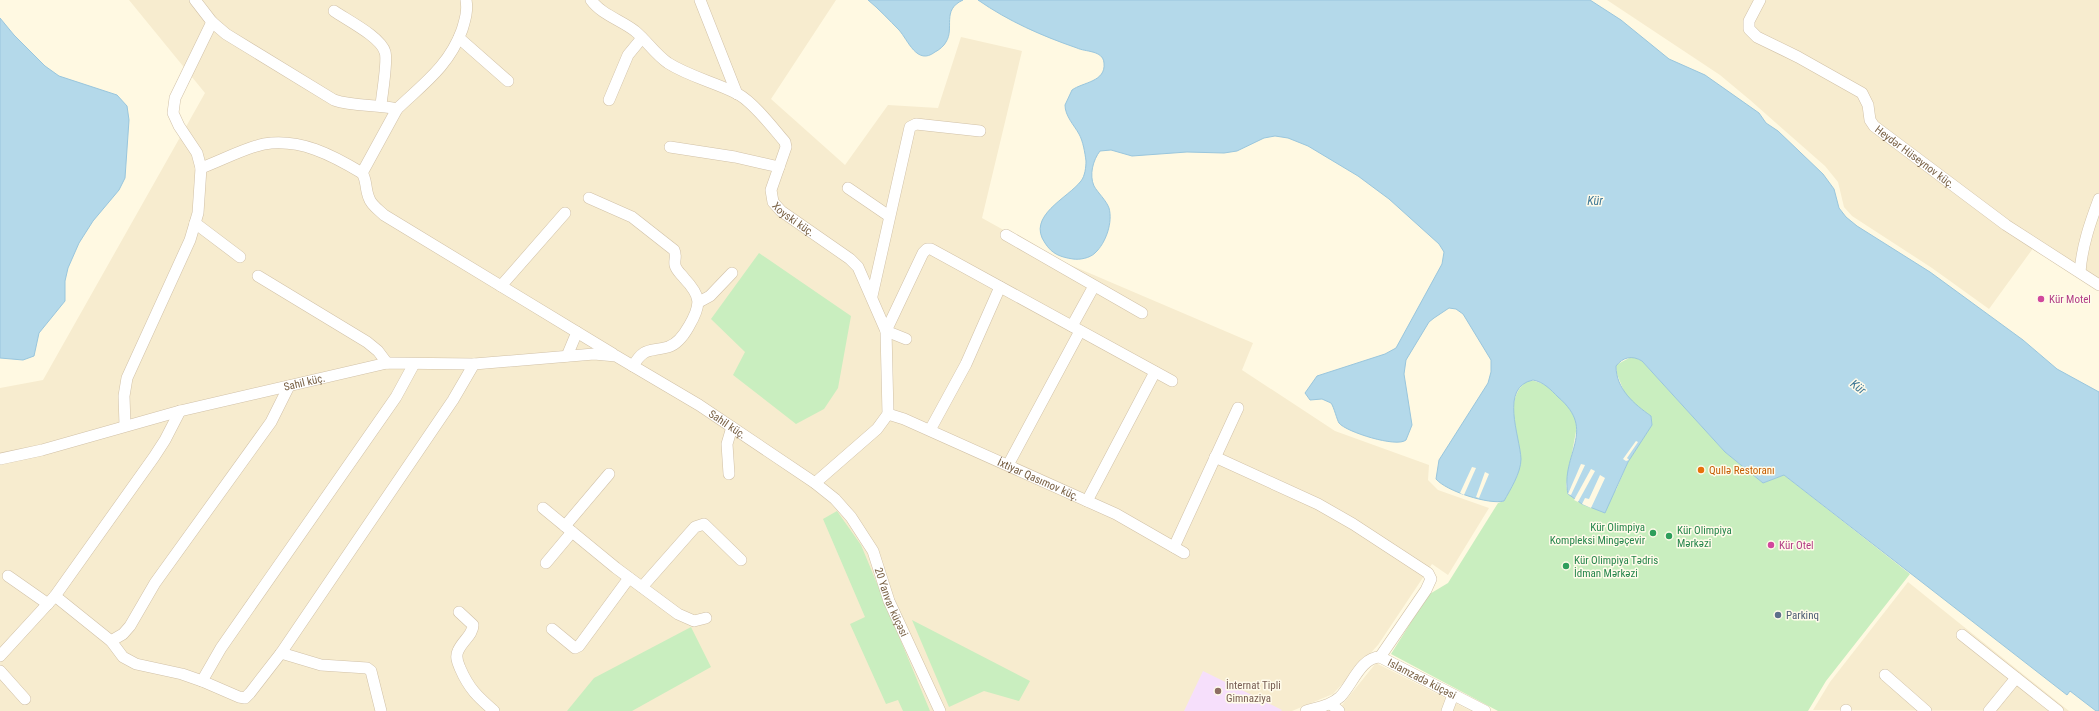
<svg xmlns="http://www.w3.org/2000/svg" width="2099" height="711" font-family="'Roboto Condensed',sans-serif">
  <rect width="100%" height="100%" fill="#fff9e2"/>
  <g fill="#f7eccf">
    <path d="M129,0H836L771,99L845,165L888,105L938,108L961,37L1022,51L982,218L1054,258L1253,343L1242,370L1335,431L1429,465L1428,480L1438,490L1489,508L1448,575L1432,564L1378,645L1333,694L1292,711H0V388L43,380L205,93Z"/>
    <path d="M1607,0H2099V280L2039,240L1989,309L1932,268L1852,216L1844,207L1838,182L1825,166L1750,100L1720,75Z"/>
    <path d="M1908,582L2069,711L1813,710L1830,682Z"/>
    <path d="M1376,663L1471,711H1332L1342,705Z"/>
  </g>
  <path fill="#f6dffb" d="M1203,671L1282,710L1281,711H1184Z"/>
  <g fill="#c9eebf">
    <path d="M759,253L851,316L838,388L824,409L796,424L733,375L745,352L711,319Z"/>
    <path d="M1631,357H1635L1642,361L1725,452L1763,483L1784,475L1910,574L1826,681L1808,711H1498L1391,654L1428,595L1448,583L1498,503L1504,501C1510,490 1520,475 1520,462C1521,435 1501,401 1527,381C1546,377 1575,408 1577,426L1566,485L1568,494L1582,504L1616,490L1628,462L1652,425L1651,416L1633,403L1625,394L1617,374L1616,365Z"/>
    <path d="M837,511L861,545L930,711H903L898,700L886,704L850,624L865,617L823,519Z"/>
    <path d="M912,620L1030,681L1019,701L984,691L949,707Z"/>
    <path d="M691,627L711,667L632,711H567L594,678Z"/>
  </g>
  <g fill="#b4d9ea" stroke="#99c6dd">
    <path d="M868,0H963C941,10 955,28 946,42C944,46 939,50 935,52C917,66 908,40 899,30C889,20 879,9 868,0Z"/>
    <path d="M978,0H1590L1621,20L1669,59L1705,75L1759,113L1766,123L1778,131L1823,174L1834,189L1839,208L1846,217L1857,226L1930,272L2023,340L2057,369L2099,392V711H2096L2070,691L2067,695L1784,475L1763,483L1725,452L1642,361C1632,355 1623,357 1616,366C1616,389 1634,404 1651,416L1652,425L1628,462L1605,513L1582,504L1568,494C1560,454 1598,431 1558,397C1551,390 1544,382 1533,380C1499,387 1520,436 1521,459C1521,473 1510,490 1504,501C1489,505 1446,491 1436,479L1439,460L1488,383L1491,372V360L1463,314L1456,309L1449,308L1434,318L1429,322L1406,360L1404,374L1412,425L1406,440C1397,448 1346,432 1339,423C1337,420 1334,407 1331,403L1322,399L1310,400L1305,393L1317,376L1385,354L1396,348L1442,264L1444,252L1439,244L1389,199L1358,176L1308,146L1288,138L1275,136L1264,138L1237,151L1224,153L1187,152L1132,156L1111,150L1100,151C1093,160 1089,175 1094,186C1098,193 1106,200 1109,208C1113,222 1106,243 1095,253C1090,258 1080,260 1073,259C1060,257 1052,254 1045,243C1026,216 1068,198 1081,181C1085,176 1086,167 1086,161C1085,153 1083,141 1079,134C1074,125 1065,116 1065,105L1072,90C1083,82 1106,82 1104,63C1103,50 1085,52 1077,48C1042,36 1008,21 978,0Z"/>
    <path d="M0,18L14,35L45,66L59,76L117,95L127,106L129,120L125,178L119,190L93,221L79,243L68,268L65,281V301L39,333L34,356L23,360L0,358Z"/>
  </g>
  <g fill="#fff9e2">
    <path d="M1636,441L1638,442L1627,458L1629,460L1626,461L1623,459Z"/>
    <path d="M1581,464L1585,465L1571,495L1568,494Z"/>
    <path d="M1472,467L1476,468L1464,495L1460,493Z"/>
    <path d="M1591,469L1595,471L1578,502L1574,500Z"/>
    <path d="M1485,472L1489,474L1479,498L1476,497Z"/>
    <path d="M1600,475L1605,478L1591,508L1582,504L1585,498L1589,499Z"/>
  </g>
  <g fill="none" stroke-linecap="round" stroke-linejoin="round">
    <g stroke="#d1c1a7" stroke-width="12">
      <g id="minor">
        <path d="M195,0L212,22L226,34L334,100C354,107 377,104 397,109C423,84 449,66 462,30C465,20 468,11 466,0"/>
        <path id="s1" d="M591,0C602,15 621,20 635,31C647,41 655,54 668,63C690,77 715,82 738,94C754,103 773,128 785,142L786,147L771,190L773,202L781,211L850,259L858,267L886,331L888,414L877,429L815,483"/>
        <path d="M700,0L737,94"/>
        <path id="s2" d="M1760,0L1749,21V29L1757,37L1798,57L1862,93L1868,105L1870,120L1874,126L2006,225L2099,285"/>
        <path d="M334,11C347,20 381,37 385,52C388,60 382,94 381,105"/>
        <path d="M459,38L508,81"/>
        <path d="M609,100L628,55L642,38"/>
        <path d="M670,147L735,157L779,167"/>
        <path d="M201,168C218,162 247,147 264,144C300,138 332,155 362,173C367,180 365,189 369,198C371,205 379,210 384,215L613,354"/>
        <path d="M362,173L397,109"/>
        <path d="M848,188L889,216"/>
        <path d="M589,198L632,217L674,250C677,256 674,260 675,265C676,270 681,274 684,278C701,296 702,304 689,326C684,335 678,344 668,347C649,352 644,347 633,366"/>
        <path d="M195,223L240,257"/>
        <path d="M1006,235L1142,313"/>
        <path d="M2080,272C2082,246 2090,223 2099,199"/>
        <path d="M258,276L367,342L378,351L387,363"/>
        <path d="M501,286L565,213"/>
        <path d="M872,296L910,127L916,124L980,131"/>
        <path d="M699,302L710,296L732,273"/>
        <path d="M1072,326L1094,286"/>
        <path d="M906,339L886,331L923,253L927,249H931L1172,381"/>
        <path d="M567,356L577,332"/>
        <path id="s3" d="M888,414L904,419L1116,514L1184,553"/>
        <path d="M125,425L124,396L127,378L190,240L198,213L201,168L197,153L179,126L173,113L175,98L212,22"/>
        <path d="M930,430L966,364L1000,287"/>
        <path d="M1215,457L1318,504L1353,524L1428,573L1431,579L1426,590L1380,657"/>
        <path id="s4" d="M0,459L42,450L180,411L387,363L474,364L594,354L616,356L699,405L815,483L835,499L851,517L873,551L889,601L940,711"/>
        <path d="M1008,465L1080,331"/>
        <path d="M729,474L727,444L732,427"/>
        <path d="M1087,501L1155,372"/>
        <path d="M543,508L616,568L678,614L694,621L706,618"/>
        <path d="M565,526L609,474"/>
        <path d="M1174,547L1238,408"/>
        <path d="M546,563L572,532"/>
        <path d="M8,576L48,604"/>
        <path d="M642,587L695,527L704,524L741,560"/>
        <path d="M55,596L111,641L123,657L136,664L182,674L202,681L239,697L245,698L250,693L281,653L453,400L474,364"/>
        <path d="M459,612L473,625C473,635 462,641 458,651C455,657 458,663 460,668C469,689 478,697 494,711"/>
        <path d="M552,629L575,648L579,646L629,578"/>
        <path d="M1962,635L2058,711"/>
        <path d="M111,641L123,634L130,626L155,583L271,422L289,386"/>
        <path d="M281,653L321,665L367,668L371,671L381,711"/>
        <path d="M0,656L55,596L154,457L165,440L180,411"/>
        <path d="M0,671L25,699"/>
        <path d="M1885,675L1926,711"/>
        <path d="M202,681L221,648L396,397L414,364"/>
        <path d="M1331,704L1339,711"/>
        <path id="s5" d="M1306,711C1318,707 1330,706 1340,697C1352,685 1361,657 1380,657L1485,711"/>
        <path d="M1447,711L1453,695"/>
        <path d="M1846,711V710"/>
        <path d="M1989,711L2016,678"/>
      </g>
    </g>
    <use href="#minor" stroke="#fff" stroke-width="11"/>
  </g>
  <g fill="#d1479c" stroke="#fffbea" stroke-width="1.5">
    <circle cx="2041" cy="299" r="4"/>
    <circle cx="1771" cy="545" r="4"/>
  </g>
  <circle fill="#e8710a" stroke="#fffbea" stroke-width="1.5" cx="1701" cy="470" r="4"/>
  <g fill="#2e9e5b" stroke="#fffbea" stroke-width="1.5">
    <circle cx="1653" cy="533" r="4"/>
    <circle cx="1669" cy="536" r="4"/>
    <circle cx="1566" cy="566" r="4"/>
  </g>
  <circle fill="#5c6f8a" stroke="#fffbea" stroke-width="1.5" cx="1778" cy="615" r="4"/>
  <circle fill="#8d6e63" stroke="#fffbea" stroke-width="1.5" cx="1218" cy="691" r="4"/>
  <g text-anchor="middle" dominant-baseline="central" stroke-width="3" stroke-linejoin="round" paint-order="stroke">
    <g font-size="11" fill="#796145" stroke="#fffbea">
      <text stroke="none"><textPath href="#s2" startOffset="249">Heydər Hüseynov küç.</textPath></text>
      <text stroke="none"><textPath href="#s1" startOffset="334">Xoyski küç.</textPath></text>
      <text stroke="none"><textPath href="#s4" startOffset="314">Sahil küç.</textPath></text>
      <text stroke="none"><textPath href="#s4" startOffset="759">Sahil küç.</textPath></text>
      <text stroke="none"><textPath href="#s3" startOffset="164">İxtiyar Qasımov küç.</textPath></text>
      <text stroke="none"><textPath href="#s4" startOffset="1009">20 Yanvar küçəsi</textPath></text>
      <text stroke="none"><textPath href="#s5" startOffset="143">Islamzadə küçəsi</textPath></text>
    </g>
    <g font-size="11" fill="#b23c85" stroke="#fffbea" text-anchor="start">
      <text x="2049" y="299">Kür Motel</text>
      <text x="1779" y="545">Kür Otel</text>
    </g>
    <g font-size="11" fill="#c56008" stroke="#fffbea" text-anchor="start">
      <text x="1709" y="470">Qullə Restoranı</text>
    </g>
    <g font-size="11" fill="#27864d" stroke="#fffbea" text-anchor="start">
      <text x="1645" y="527" text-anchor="end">Kür Olimpiya<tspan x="1645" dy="13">Kompleksi Mingəçevir</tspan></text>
      <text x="1677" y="530">Kür Olimpiya<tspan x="1677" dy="13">Mərkəzi</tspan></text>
      <text x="1574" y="560">Kür Olimpiya Tədris<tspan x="1574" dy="13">İdman Mərkəzi</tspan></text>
    </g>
    <g font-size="11" fill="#4e5e75" stroke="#fffbea" text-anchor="start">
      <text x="1786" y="615">Parkinq</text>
    </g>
    <g font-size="11" fill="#785e54" stroke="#fffbea" text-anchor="start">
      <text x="1226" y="685">İnternat Tipli<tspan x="1226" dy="13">Gimnaziya</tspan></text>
    </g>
    <g font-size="12" font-style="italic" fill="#3f7896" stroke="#fffbea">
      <text x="1595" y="201">Kür</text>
      <text transform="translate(1858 387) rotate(37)">Kür</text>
    </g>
  </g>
</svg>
